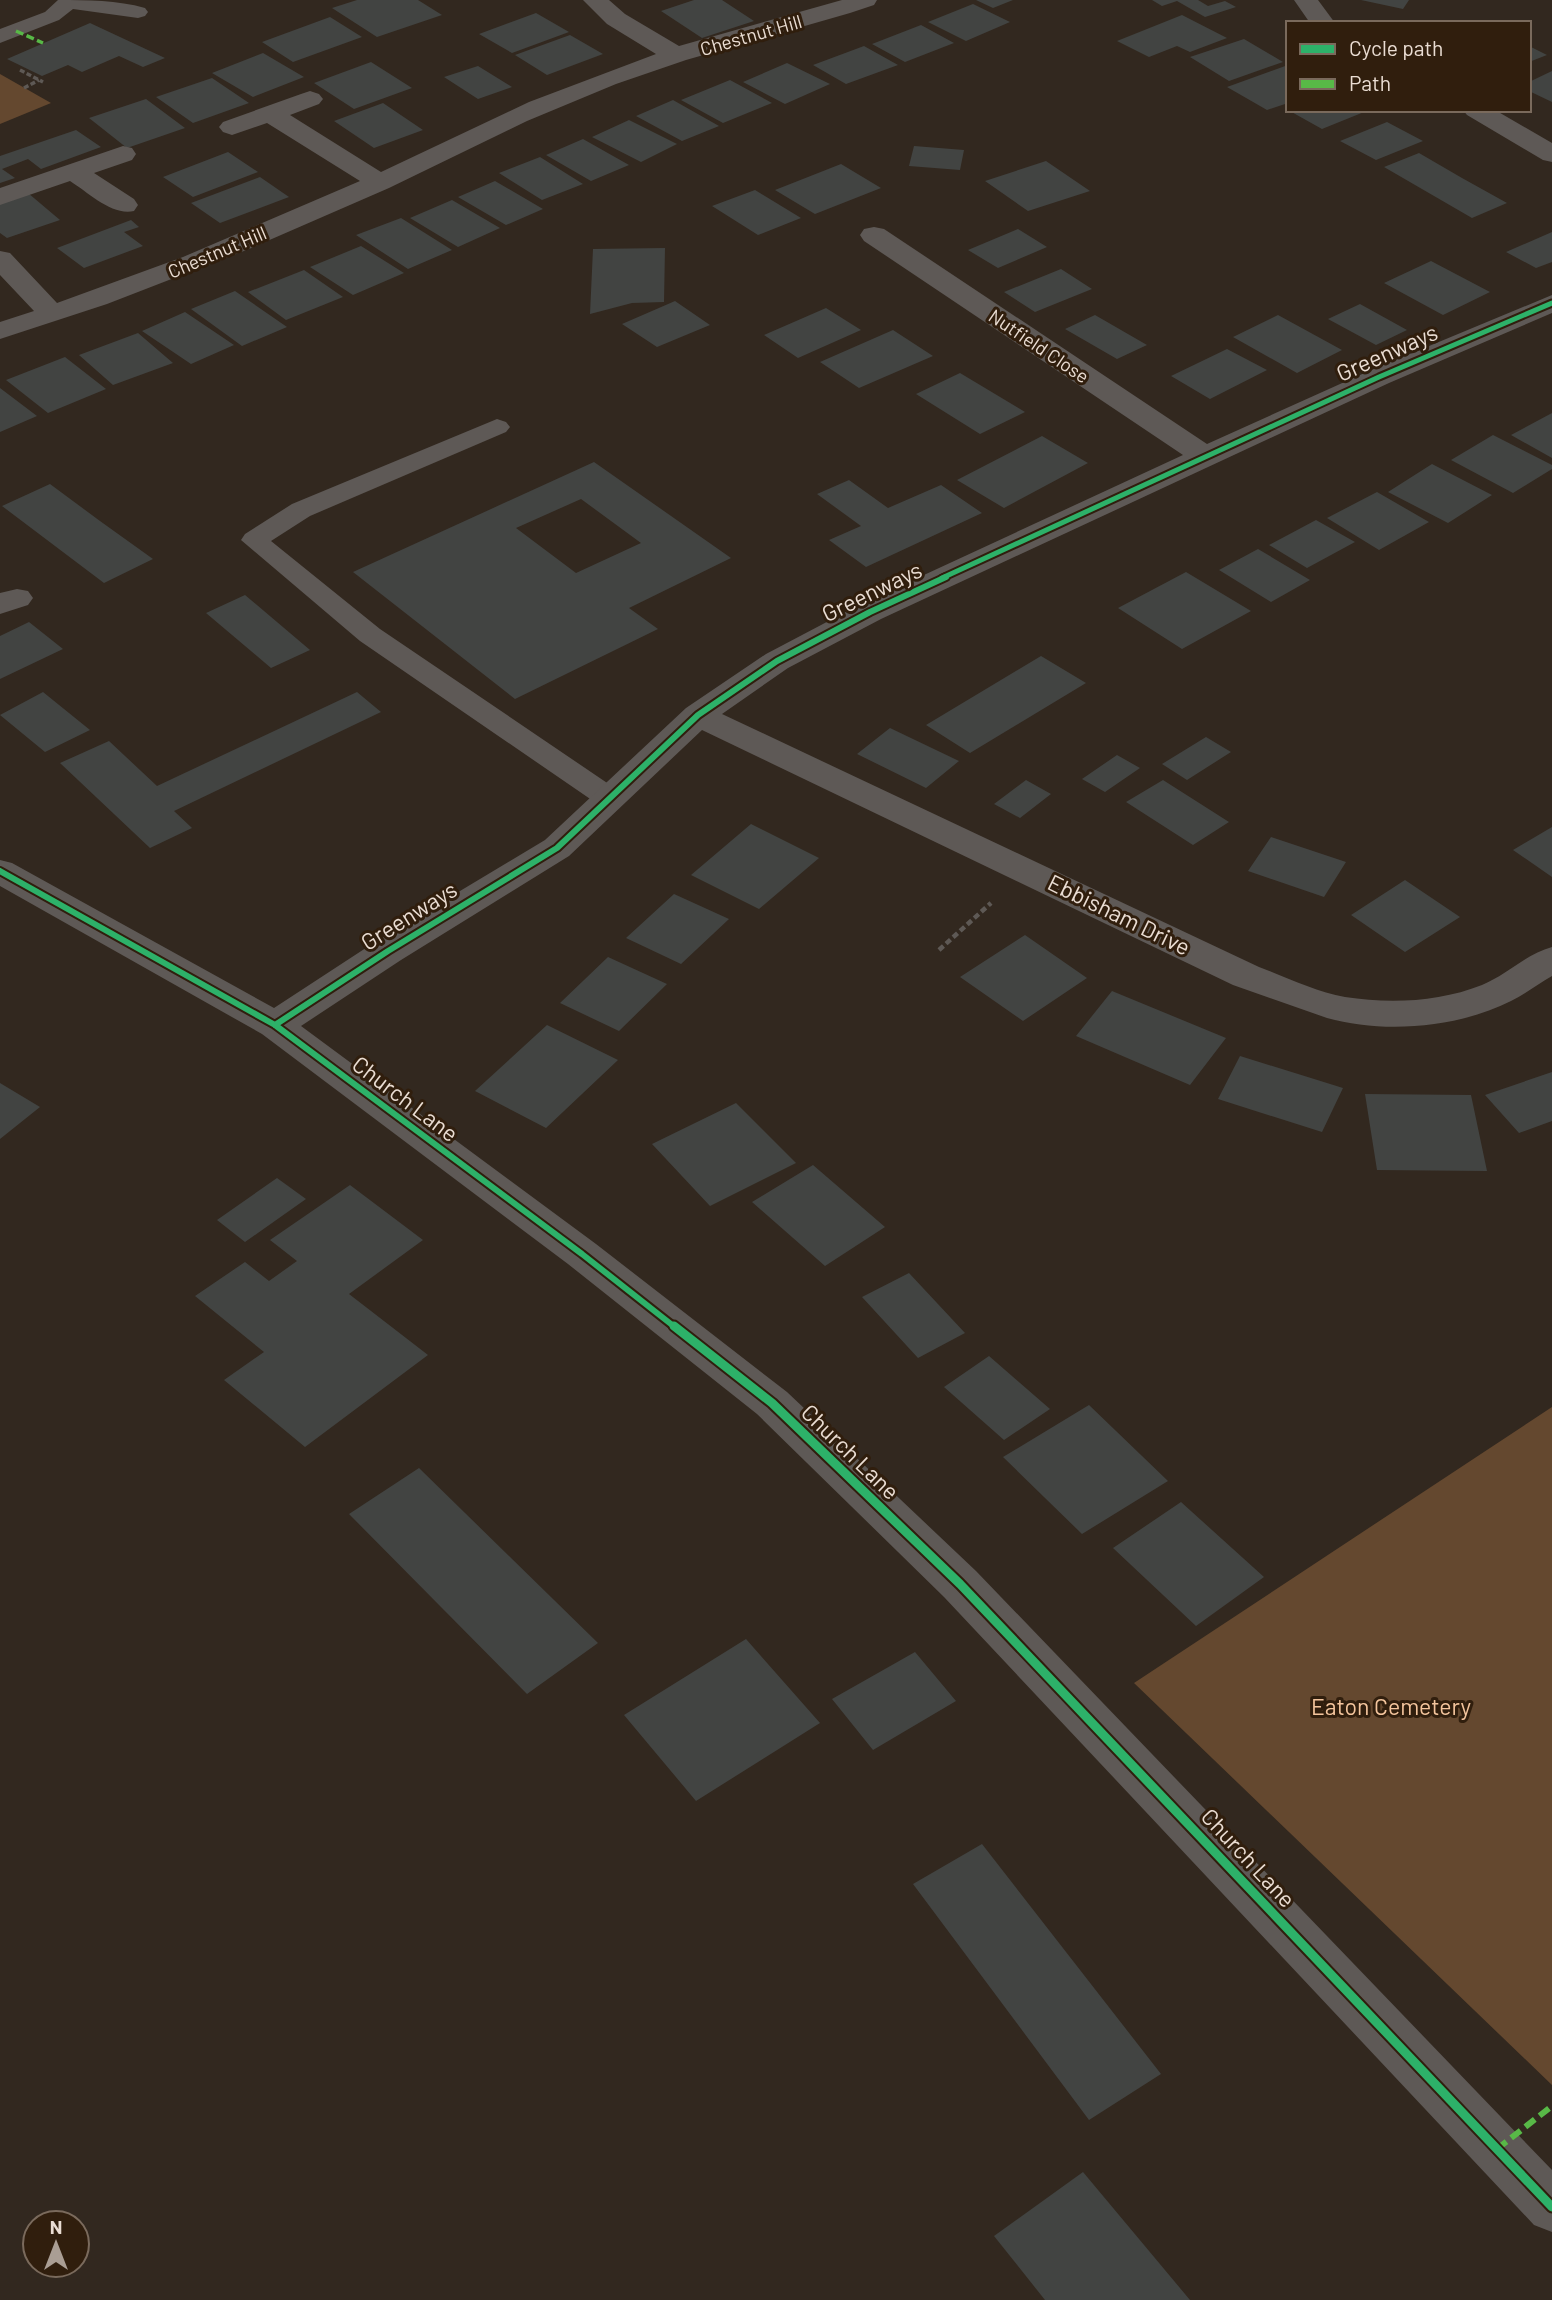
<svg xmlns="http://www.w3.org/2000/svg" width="1552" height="2300" font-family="Barlow,sans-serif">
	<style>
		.green { fill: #64482f }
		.building { fill: #424442; fill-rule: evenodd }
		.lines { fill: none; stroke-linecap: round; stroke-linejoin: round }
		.path-far1 { stroke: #5e5955; stroke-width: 3.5; stroke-dasharray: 5 2.5; stroke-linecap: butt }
		.path { stroke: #5e5955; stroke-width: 4.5; stroke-dasharray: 6 3.5; stroke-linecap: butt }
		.service { fill: #5e5956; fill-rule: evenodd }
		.minor { fill: #5e5956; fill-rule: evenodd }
		.quiet-far1 { stroke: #58b947; stroke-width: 3.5; stroke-dasharray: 8 3.5; stroke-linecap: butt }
		.quiet { stroke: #58b947; stroke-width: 6; stroke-dasharray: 12 6; stroke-linecap: butt }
		.cycleway-far2-casing { stroke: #301e0d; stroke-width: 9 }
		.cycleway-far1-casing { stroke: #301e0d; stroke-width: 10 }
		.cycleway-casing { stroke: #301e0d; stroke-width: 13 }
		.cycleway-far2 { stroke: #2db169; stroke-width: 5 }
		.cycleway-far1 { stroke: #2db169; stroke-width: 6 }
		.cycleway { stroke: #2db169; stroke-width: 9 }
		.labels { text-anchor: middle; stroke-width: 6; stroke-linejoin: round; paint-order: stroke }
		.far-street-label { font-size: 19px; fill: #eaddd3; stroke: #301e0d }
		.street-label { font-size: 23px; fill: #eaddd3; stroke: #301e0d }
		.park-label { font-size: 23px; fill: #f4c59d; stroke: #301e0d }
	</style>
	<rect width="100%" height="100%" fill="#32281f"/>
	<path class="green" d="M0,74L51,103L0,124Z
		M1552,1407V2085L1134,1683Z"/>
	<path class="building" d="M357,0H418L442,15L377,37L332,8Z
		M694,0H722L754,21L702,38L661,11Z
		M976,0H1013L993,8Z
		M1152,0H1198L1208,6L1225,1L1236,7L1205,17L1177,1L1162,6Z
		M1361,0H1409L1403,9Z
		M973,4L1010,22L966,41L928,22Z
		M536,13L569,32L512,53L479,34Z
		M1182,15L1227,38L1190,52L1177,46L1149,57L1117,41Z
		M330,17L362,37L293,62L262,42Z
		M90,23L165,58L143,67L119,56L82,72L68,65L42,76L7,59Z
		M921,25L954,43L905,62L872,44Z
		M570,35L603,54L547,75L515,55Z
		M1244,39L1283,62L1229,81L1190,57Z
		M864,46L898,65L846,84L813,65Z
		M1529,46L1547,55L1529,62Z
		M263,53L304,77L253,97L212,73Z
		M371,62L412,88L354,109L314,83Z
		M787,63L830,84L785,104L743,82Z
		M1288,65V103L1267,110L1227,87Z
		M478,66L512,87L478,99L444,77Z
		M1552,71V102L1529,91V82Z
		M212,78L249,103L193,123L156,97Z
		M730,80L772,103L723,123L681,100Z
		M146,99L185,128L127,148L89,118Z
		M673,100L719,126L682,141L636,116Z
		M383,103L423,130L374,148L334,121Z
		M1288,110H1369L1322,129Z
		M629,120L677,144L641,162L592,137Z
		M1387,122L1423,141L1376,160L1340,141Z
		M76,130L101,147L41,169L28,159L2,169L15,178L0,183V156Z
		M583,139L629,165L591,181L546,155Z
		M914,146L964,150L960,170L909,166Z
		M228,152L258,172L193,197L163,177Z
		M1419,153L1462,178L1507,203L1472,218L1384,167Z
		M540,157L583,184L542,200L499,173Z
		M1046,161L1090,191L1028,211L985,181Z
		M841,164L881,188L815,214L775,190Z
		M260,177L289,197L220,223L191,203Z
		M495,181L543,209L506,225L458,197Z
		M755,190L801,218L758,235L712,206Z
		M28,193L60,220L7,238L0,233V203Z
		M452,200L500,228L458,247L410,218Z
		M401,218L452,250L408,269L356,235Z
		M131,220L139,227L124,232L143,246L84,268L57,248Z
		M1018,229L1047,247L998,268L968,250Z
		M1552,232V262L1536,268L1506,252Z
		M361,246L404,273L353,295L310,267Z
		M665,248L664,302L632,303L590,314L593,249Z
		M1431,261L1490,292L1443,315L1384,283Z
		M1061,269L1092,289L1035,312L1004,292Z
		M304,270L343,297L286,320L248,292Z
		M235,291L287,327L242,346L191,309Z
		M675,301L710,325L657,347L622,324Z
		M1360,304L1407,330L1376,345L1328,319Z
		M826,308L861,330L798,358L764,335Z
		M185,312L234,345L191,364L142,331Z
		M1095,315L1147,345L1117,359L1065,329Z
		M1278,315L1342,350L1297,373L1233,337Z
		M893,330L933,356L859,388L820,362Z
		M138,333L173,363L113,385L79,355Z
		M1227,349L1267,370L1210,399L1171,376Z
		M65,357L106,389L48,413L6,380Z
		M960,373L1025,412L980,434L916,394Z
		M0,388L37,416L0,432Z
		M1552,413V458L1511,435Z
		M1493,435L1552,465V469L1513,493L1451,460Z
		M1042,436L1088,463L1004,508L957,480Z
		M594,462L731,558L629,608L658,629L515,699L353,572ZM581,499L641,543L576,573L516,528Z
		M1432,464L1492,495L1448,523L1388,492Z
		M849,480L888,508L941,485L982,513L866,567L829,540L861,526L817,494Z
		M50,484L100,521L153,559L104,583L2,506Z
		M1377,492L1429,522L1379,550L1327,518Z
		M1316,520L1355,542L1307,568L1269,545Z
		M1258,549L1310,580L1271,602L1219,570Z
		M1186,572L1251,611L1182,649L1118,608Z
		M245,595L310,650L271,668L206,613Z
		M29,622L63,649L0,679V636Z
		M1041,656L1086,683L970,753L926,725Z
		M43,692L90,730L45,752L0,715Z
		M357,692L381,712L174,811L192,828L150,848L60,763L109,741L157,786Z
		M890,728L959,761L926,788L857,754Z
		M1206,737L1231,752L1187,780L1162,764Z
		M1117,755L1140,768L1105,792L1082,779Z
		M1026,780L1051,794L1020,818L994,804Z
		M1163,780L1229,822L1193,845L1126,802Z
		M751,824L819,858L759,909L691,875Z
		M1552,827V877L1513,850Z
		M1271,837L1346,862L1324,897L1248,871Z
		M1405,880L1460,917L1405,952L1351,915Z
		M674,894L729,919L681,964L626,938Z
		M1025,935L1087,978L1023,1021L960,977Z
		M608,957L667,984L619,1031L560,1003Z
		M1112,991L1226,1038L1190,1085L1076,1036Z
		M547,1025L618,1060L546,1128L475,1091Z
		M1240,1056L1343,1088L1322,1132L1218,1099Z
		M1552,1072V1121L1519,1133L1485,1095Z
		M0,1083L40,1107L0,1139Z
		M1365,1094L1471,1095L1487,1171L1377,1170Z
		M736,1103L796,1163L710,1206L652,1144Z
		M813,1165L885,1227L825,1266L752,1202Z
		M277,1178L306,1199L245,1242L217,1220Z
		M350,1185L423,1240L349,1294L428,1355L305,1447L224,1380L264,1352L195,1296L245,1262L269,1281L297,1261L270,1240Z
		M909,1273L965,1333L918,1358L862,1297Z
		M989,1356L1050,1409L1004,1440L944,1387Z
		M1089,1405L1168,1481L1082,1534L1003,1457Z
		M419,1468L598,1643L527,1694L349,1514Z
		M1181,1502L1264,1577L1196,1626L1113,1548Z
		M746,1639L820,1723L696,1801L624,1715Z
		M915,1652L956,1701L873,1750L832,1699Z
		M982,1844L1161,2074L1089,2120L913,1884Z
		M1083,2172L1190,2300H1045L994,2236Z"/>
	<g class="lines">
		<path class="path-far1" d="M20,70L43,82
			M24,88L39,80"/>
		<path class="path" d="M939,950L991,903"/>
		<path class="service" d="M58,0C88,0 117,0 145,8L148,12L145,16L138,18L73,9L59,20L0,43V29L45,12Z
			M497,419L506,422L510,427L506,432L310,516L271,541L380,629L619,791L624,798L619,805L609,807L599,805L360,641L241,540L245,534L292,504Z"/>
		<path class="minor" d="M583,0H609L625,14L679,46L842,0H877L874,5L850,13L686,60L616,84L527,121L389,188L249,249L107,304L0,339V322L34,311L0,275V251L10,253L57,303L183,257L360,181L267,123L232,135L223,132L219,127L223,122L301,94L310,91L319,94L323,99L319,104L290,115L381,172L529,102L656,54L607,24Z
			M1294,0H1318L1335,23H1310Z
			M1463,110H1495L1552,143V162L1543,160L1467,115Z
			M123,146L132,148L136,154L132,160L94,173L134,199L138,205L134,211C112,216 89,193 70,181L0,205V188Z
			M874,227L884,229L1207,444L1369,371L1552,295V313L1389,383L881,619L788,668L722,714L1259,967C1286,977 1316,992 1345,997C1390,1004 1439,1002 1482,985C1507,975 1526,954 1552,947V976C1538,984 1525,994 1511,1001C1458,1028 1384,1034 1327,1018L1233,985L702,730L569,856L401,960L301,1026L596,1244L787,1392L976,1571L1552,2170V2232L1534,2225L944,1597L757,1414L568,1264L262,1034L0,886V860L12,863L274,1008L375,942L545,840L686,708L766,654L859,605L1183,455L864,241L860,235L864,229Z
			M17,589L28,591L33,598L28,605L0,614V593Z"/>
		<path class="quiet-far1" d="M16,31L43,43"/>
		<path class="quiet" d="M1497,2149L1552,2106"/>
		<defs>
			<path id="cycleway-far2" d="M942,578L1379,377L1552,303"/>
			<path id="cycleway-far1" d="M0,871L275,1025L582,1254L676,1328
				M275,1025L388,951L557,848L698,715L777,661L870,612L946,577"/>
			<path id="cycleway" d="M674,1326L772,1403L960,1584L1552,2207"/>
		</defs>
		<use href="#cycleway-far2" class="cycleway-far2-casing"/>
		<use href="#cycleway-far1" class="cycleway-far1-casing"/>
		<use href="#cycleway" class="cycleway-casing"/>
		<use href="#cycleway-far2" class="cycleway-far2"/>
		<use href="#cycleway-far1" class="cycleway-far1"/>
		<use href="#cycleway" class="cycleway"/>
	</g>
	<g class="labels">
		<g class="far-street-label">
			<text transform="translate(751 35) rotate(-16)" y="7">Chestnut Hill</text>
			<text transform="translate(217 252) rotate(-23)" y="7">Chestnut Hill</text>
			<text transform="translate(1039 346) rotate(34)" y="7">Nutfield Close</text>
		</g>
		<g class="street-label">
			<text transform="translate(1387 353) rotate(-24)" y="8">Greenways</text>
			<text transform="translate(872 592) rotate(-26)" y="8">Greenways</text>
			<text transform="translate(1119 915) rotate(26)" y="8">Ebbisham Drive</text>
			<text transform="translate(409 916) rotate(-32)" y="8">Greenways</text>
			<text transform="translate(405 1099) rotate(37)" y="8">Church Lane</text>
			<text transform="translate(850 1452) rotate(44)" y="8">Church Lane</text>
			<text transform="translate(1248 1858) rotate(47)" y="8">Church Lane</text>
		</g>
		<g class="park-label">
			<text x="1391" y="1715">Eaton Cemetery</text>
		</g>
	</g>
	<rect x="1286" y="21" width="245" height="91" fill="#301e0d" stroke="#7a6a5c" stroke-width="2"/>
	<rect x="1300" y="44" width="35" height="10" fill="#2db169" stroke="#7a6a5c" stroke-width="2"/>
	<text x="1349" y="56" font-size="21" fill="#eaddd3">Cycle path</text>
	<rect x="1300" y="79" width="35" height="10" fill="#58b947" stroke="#7a6a5c" stroke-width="2"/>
	<text x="1349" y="91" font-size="21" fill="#eaddd3">Path</text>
	<g transform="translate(56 2244)"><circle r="33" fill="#301e0d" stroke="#7a6a5c" stroke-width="2"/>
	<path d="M0-5L12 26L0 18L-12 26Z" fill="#aa9e94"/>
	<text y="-10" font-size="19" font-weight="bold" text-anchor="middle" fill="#eaddd3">N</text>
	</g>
</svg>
